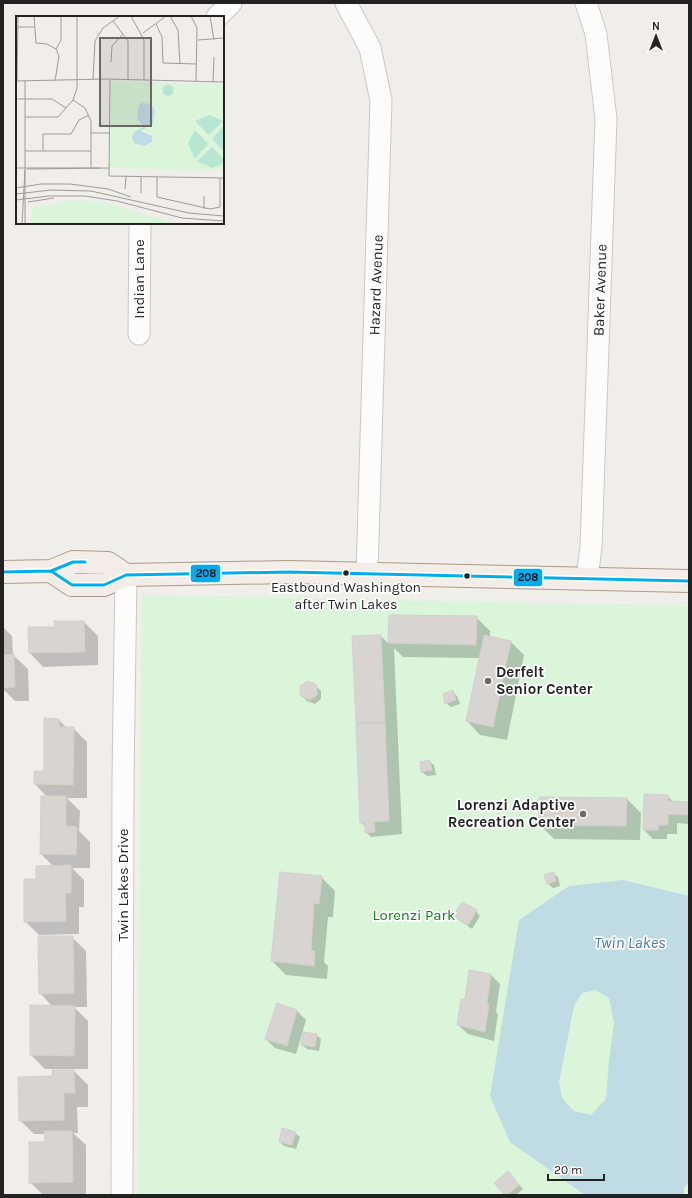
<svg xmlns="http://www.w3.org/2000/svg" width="692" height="1198" font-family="Karla,sans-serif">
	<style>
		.park { fill: #daf5da }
		.water { fill: #bfdbe3; fill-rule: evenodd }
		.shadow { fill: #0003 }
		.building { fill: #d7d4d2; stroke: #d3d0cc }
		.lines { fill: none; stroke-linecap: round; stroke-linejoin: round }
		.minor-casing { stroke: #c9c8c7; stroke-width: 23 }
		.major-casing { stroke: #a79c86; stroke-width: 24 }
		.minor { stroke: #fdfcfc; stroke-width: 21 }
		.major { stroke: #f3ede7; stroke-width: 22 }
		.bus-1-casing { stroke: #fff; stroke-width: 6 }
		.bus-1 { stroke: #00adef; stroke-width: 3 }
		.bus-dot { fill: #222; stroke: #fff; stroke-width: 1.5 }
		.poi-dot { fill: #6a6968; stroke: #fff; stroke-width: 1.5 }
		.labels { text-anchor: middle; stroke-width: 3.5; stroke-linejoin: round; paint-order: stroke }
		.bus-label { font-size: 14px; fill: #222; stroke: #fff }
		.street-label { font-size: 15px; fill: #222; stroke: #fff }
		.poi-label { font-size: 15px; font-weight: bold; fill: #222; stroke: #fff; text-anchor: start }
		.park-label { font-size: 15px; fill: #0c8416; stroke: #fff }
		.water-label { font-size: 16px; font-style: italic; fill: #4a7aab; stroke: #fff }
		.inset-road { fill: none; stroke: #9e9c9b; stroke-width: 1 }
		.view { fill: #6a6968; fill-opacity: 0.15; stroke: #6a6968; stroke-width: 2 }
		.inset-edge { fill: none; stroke: #222; stroke-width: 2 }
		.line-badge { stroke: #fff; stroke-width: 1.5 }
		.pale-badge-label { font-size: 11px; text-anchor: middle; font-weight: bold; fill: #111 }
	</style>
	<rect width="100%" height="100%" fill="#f0eeeb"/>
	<path class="park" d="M141,595L689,606V1195H138Z"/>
	<path class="water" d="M623,880L689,896V1182L684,1187V1195H585L510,1142L490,1096L519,920L569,886ZM595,990L609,998L614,1023L609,1061L606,1099L591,1115L574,1111L562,1098L559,1082L574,1006L582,993Z"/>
	<path class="shadow" d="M390,616L476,617L490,631V637L510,641L524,655L507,740L480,735L467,721L480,658L403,657L394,648L402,834L371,837L366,832V827L361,822L353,637L381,636L389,644Z
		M84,622L98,636V665L43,667L30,653L29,628H56Z
		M3,627L12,636L13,655L28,669L29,701H15L3,689Z
		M316,686L321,691V699L315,704L307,701L302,696Z
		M453,692L457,696L460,704L451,707L446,703Z
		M59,720L67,728H73L87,742V798H67L80,811L79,831L90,842V868H72L84,880V907H79V934L39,935L25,921L37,880L54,867L41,854L47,797L35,784L45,772Z
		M429,761L434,765L436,775L427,776L422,772Z
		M667,796L674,802L689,803V824L677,823V834H667V839H653L644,830Z
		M627,799L641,813L640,840L554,839L540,825Z
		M553,873L558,877L560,886L553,888L548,884L546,875Z
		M321,877L335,891L333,917H328L324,962L328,966L327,979L286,975L272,961Z
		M476,911L480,916L472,929L459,920L454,916Z
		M72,937L86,951L87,1007H74L88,1021V1069H45L31,1055V1006L53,1007L40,993Z
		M470,971L491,975L500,984L496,1012L498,1014L494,1041L468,1034L458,1025L465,1001Z
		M277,1004L297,1011L306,1020L296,1054L275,1048L266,1039Z
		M316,1035L321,1039L319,1051L307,1049L302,1045Z
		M74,1071L88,1085V1107H77L78,1133H73L86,1145V1195H43L30,1182L46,1143L45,1134H34L20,1120L53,1077Z
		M295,1133L300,1137L296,1149L284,1146L280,1142Z
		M512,1177L523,1189L516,1195H506Z"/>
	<path class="building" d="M389,615L477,616L476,645L388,643Z
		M54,621H84L85,652L29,653L28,627H55Z
		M376,635H381L385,722L356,723L352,636Z
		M484,635L511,641L493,727L466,721Z
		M14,654L15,687L3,688V655Z
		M308,681L317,685V695L310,700L301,696L300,686Z
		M453,690L456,700L445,704L443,694Z
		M44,718L59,719V727H74L73,785L34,784V771H44Z
		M385,723L389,821L360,823L356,724Z
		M430,760L432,770L421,772L420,762Z
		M644,794L668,795V801L689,802L688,815L668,814V825H658V830H643Z
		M41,796H66V826L77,827L76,855L40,854Z
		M539,797L627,798L626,826L539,825Z
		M365,823H374L375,832L365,833Z
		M71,865V893H65L66,921L24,922V879H36V866Z
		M280,872L322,876L319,904L314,903L311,950L315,951L314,966L271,961Z
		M554,872L556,881L547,884L544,875Z
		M462,902L477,910L468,925L453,916Z
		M38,936H73L74,993L39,994Z
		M469,970L491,974L487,1003L489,1004L485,1032L457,1025L461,999H465Z
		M277,1003L297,1010L287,1046L265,1039Z
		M30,1005L75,1006L74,1056L30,1055Z
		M303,1032L317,1034L315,1047L301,1045Z
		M52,1070H74L75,1093H64V1120L19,1121L18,1077L52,1076Z
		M282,1128L296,1132L292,1145L279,1142Z
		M44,1131H72L73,1182L29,1183V1142H45Z
		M508,1171L519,1185L507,1195H505L494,1183Z"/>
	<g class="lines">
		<defs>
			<path id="minor" d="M346,3L370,48L381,100L367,574
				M586,3L596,34L606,119L591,547L587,579
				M217,17L231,3
				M139,334L140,223
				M122,1195L123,778L126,575"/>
			<path id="major" d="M51,571L72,585H104L126,575L288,572L689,581
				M3,572L51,571L73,562L108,563L126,575"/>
		</defs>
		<use href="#minor" class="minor-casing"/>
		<use href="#major" class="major-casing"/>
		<use href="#minor" class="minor"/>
		<use href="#major" class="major"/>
		<defs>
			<path id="bus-1" d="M51,571L72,585H104L126,575L288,572L689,581
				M3,572L51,571L73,562H85"/>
		</defs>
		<use href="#bus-1" class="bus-1-casing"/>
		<use href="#bus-1" class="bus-1"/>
	</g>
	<g class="bus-dot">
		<circle cx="346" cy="573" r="3.5"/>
		<circle cx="467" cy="576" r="3.5"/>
	</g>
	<g class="poi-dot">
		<circle cx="488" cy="681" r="4"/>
		<circle cx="583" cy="814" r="4"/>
	</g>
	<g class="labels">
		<g class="bus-label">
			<text x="346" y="592">Eastbound Washington<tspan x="346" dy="17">after Twin Lakes</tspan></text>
		</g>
		<g class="street-label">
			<text transform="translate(139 279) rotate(-90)" y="5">Indian Lane</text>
			<text transform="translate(376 285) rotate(-88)" y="5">Hazard Avenue</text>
			<text transform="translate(600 290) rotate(-88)" y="5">Baker Avenue</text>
			<text transform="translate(123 885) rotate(-90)" y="5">Twin Lakes Drive</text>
		</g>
		<g class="poi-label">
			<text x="496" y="677">Derfelt<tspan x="496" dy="17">Senior Center</tspan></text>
			<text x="575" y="810" text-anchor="end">Lorenzi Adaptive<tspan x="575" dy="17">Recreation Center</tspan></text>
		</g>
		<g class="park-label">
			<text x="414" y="920">Lorenzi Park</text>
		</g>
		<g class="water-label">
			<text x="630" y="948">Twin Lakes</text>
		</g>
	</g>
	<g transform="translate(16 16)">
		<rect width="208" height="208" fill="#f0eeeb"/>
		<path d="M95,65L208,68V154L94,152ZM58,184L90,187L162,208H14L17,191Z" fill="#daf5da"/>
		<path d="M146.5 74a5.5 5.5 0 1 1 11 0a5.5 5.5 0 1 1-11 0ZM193,99L207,105L193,119L179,105ZM208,109V135L196,123ZM179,114L192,128L179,143L172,127ZM196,131L208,143L205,149L196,152L181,145Z" fill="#b7e6d2"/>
		<path d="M126,87L135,88L139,94L137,107L124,115L136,120V126L128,130L118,127L116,121L118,116L128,111L121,102L123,89Z" fill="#bfdbe3"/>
		<path class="inset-road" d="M18,0L20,27M115,0L128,24V64M154,0L162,14L164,48M175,0L181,12L180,65M194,0L198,24M97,5L112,25V64M140,8L146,21L147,47L181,48M1,11H18M127,17L150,0M182,24L208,22M20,27L31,28L40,33M95,46L96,30L107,18M77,63L79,25L87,12L104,0M0,65L90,63L208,66M1,65L2,0M39,65L43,40L40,33L45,24V0M197,66L198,41M0,83H36L50,92M57,84L69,92L75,105V152M9,101H42L57,84L61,72V0M75,117H93M9,135H75M27,135V118H55L63,104L73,99M0,152H84M11,153L93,152M93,160L208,162M93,160L94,64M125,161V177M141,161V181L194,193L204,191V162M0,172L25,168H54L92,173L115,181M109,173L110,161M0,178L35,174L75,175L173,197L208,200M0,184L33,180H69L101,185L166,202L208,205M12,186L38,182M188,193V180M6,208L9,154M9,208V65"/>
		<path class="view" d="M84,22H135V110H84Z"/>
		<rect width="208" height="208" class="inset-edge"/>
	</g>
	<g class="line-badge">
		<rect x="190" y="564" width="31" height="19" rx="4" fill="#00adef"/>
		<rect x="513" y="568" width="30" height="19" rx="4" fill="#00adef"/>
	</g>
	<g class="pale-badge-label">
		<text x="206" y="577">208</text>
		<text x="528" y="581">208</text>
	</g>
	<rect width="692" height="1198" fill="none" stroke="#222222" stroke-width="8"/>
	<g transform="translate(656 36)" stroke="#ffffff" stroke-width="3" paint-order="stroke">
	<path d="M0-3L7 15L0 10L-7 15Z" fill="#222222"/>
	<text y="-6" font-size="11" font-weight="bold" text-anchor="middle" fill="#222222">N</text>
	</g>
	<path d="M548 1174v6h56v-6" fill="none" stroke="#222222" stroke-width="2"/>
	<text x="554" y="1174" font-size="12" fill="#222222" stroke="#ffffff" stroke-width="3" paint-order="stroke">20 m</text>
</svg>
